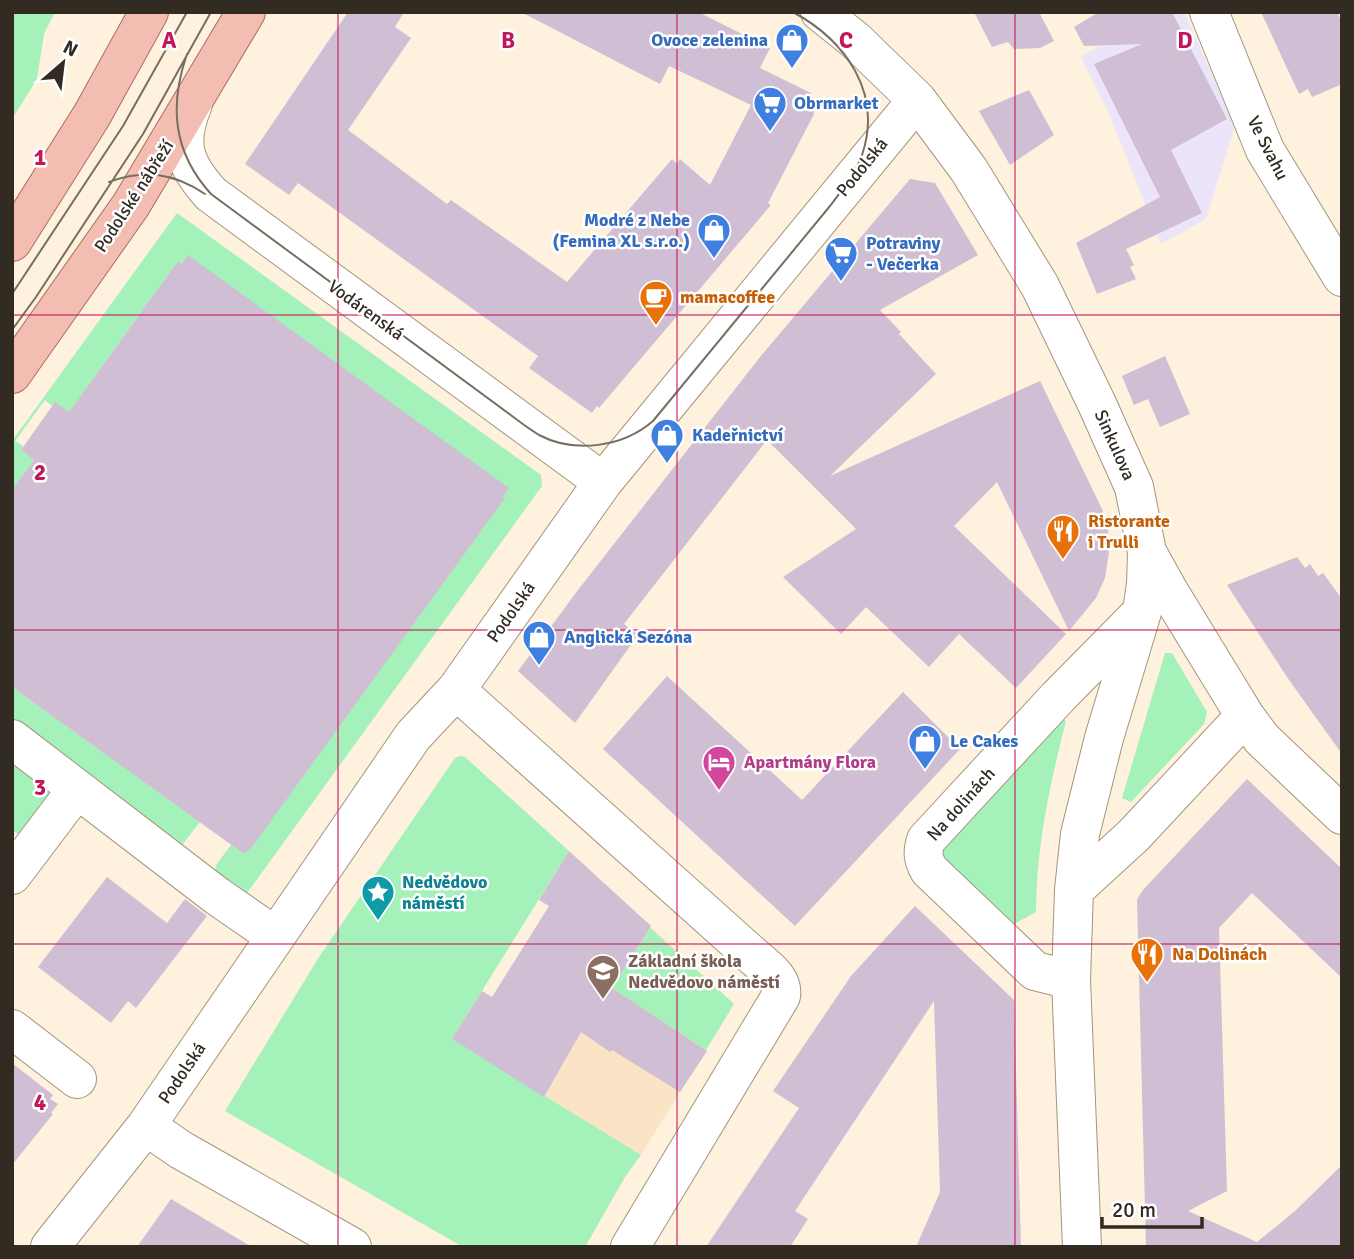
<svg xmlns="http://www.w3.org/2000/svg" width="1354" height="1259" font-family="Signika,sans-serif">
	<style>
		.built { fill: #fae4c5 }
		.industrial { fill: #ece5fa }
		.green { fill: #a4f1b9 }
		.building { fill: #d0bed5 }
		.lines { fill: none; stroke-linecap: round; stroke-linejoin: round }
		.minor-casing { stroke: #a5957e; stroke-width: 40 }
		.major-casing { stroke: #ab6d5e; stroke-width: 40 }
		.minor { stroke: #fff; stroke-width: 38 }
		.major { stroke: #f4bdb2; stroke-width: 38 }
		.tram { stroke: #786f62; stroke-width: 2 }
		.grid { fill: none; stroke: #c2185b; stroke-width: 2; stroke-opacity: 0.55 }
		.labels { text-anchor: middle; stroke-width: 5; stroke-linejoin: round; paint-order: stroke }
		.shop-label { font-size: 18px; font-weight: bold; fill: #366cbe; stroke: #fff; text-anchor: start }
		.street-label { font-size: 18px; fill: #322b22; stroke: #fff }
		.food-label { font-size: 18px; font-weight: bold; fill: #c56008; stroke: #fff; text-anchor: start }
		.hotel-label { font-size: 18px; font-weight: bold; fill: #b23c85; stroke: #fff; text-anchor: start }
		.culture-label { font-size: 18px; font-weight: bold; fill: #0d838f; stroke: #fff; text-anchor: start }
		.education-label { font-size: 18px; font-weight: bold; fill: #785e54; stroke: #fff; text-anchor: start }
		.grid-label { font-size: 23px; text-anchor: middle; font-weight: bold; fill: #c2185b; stroke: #fff; stroke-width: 5; stroke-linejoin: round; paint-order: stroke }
	</style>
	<rect width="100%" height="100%" fill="#fef1dd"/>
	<path class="built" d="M569,851L734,1004L641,1155L452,1039L482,991L494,998L551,907L539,900Z"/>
	<path class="industrial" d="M1156,12H1184L1235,125L1206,219L1161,244L1110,116L1081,57Z"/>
	<path class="green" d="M12,12H55L44,34L37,79L12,119Z
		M177,213L541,475L542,486L242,900L215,874L216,865L231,845L244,854L504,497L188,256L182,264L178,261L69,412L54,403L52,406L45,400L15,441L23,446L21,450L34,460L12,490V441Z
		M1165,653H1172L1207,712L1204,724L1131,802L1122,798Z
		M12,687L200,822L182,845L12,727Z
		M1055,717L1066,721C1050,784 1036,847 1036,912L1009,927L943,863L939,849Z
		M460,756L465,757L569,851L452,1039L641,1155L625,1177L585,1247H463L225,1111L319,957L455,758Z
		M12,758L55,793L21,836L12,830Z
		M650,928L734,1004L706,1050L612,988Z"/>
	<path class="building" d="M348,12H404L395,27L411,38L348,130L447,204L451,200L567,282L672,159L677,164L680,159L710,185L751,105L669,66L660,84L521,12H698L770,48L760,68L811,93L814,114L768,203L771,205L599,408L597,406L592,413L529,368L538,356L333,208L298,183L289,195L245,164Z
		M974,12H1039L1054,41L1040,48L1014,49L1008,42L992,47Z
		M1099,12H1172L1227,119L1171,150L1202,213L1126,249L1134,265L1130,267L1136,279L1097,294L1076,243L1160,197L1094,64L1142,44L1084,46L1074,27Z
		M1261,12H1337L1342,23V84L1312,97L1308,89L1299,94Z
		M1029,90L1054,135L1010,165L979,111Z
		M910,179L935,183L978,255L880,310L901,332L899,334L936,374L830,476L1040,381L1102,509L1108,528L1109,552L1105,578L1096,598L1069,631L997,482L954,526L1066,634L1016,688L959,634L929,667L866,607L841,634L783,577L856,529L767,440L624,624L638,635L575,723L518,671L578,590L760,357Z
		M188,255L509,488L503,497L505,498L428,604L252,847L244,854L12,687V490L34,460L21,450L55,402L69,412L178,261L182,264Z
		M1165,356L1190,414L1160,427L1148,399L1134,405L1122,376Z
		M1297,557L1305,568L1310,564L1318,576L1323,573L1342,599V754L1289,680L1227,585Z
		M667,676L802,800L903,692L960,749L795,926L603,749Z
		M1247,779L1342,869V978L1252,893L1219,928L1227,1191L1188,1211L1257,1242L1295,1211L1342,1165V1247H1146L1137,899L1143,890Z
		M569,851L651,926L612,988L707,1051L680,1092L612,1050L610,1052L581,1032L544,1097L452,1039L482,991L492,997L549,906L539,900Z
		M107,877L167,923L185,899L207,916L136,1008L128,1001L111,1023L38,967Z
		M915,906L1014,1000L1021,1247H916L940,1192L934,1001L795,1211L808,1219L790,1247H706L799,1108L773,1091L851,976Z
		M12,1063L53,1095L50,1099L58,1104L51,1113L53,1114L12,1165Z
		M171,1199L252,1247H137Z"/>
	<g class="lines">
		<defs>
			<path id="minor" d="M820,12L855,40L917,100L969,170L1040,286L1097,404L1134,487L1147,552L1168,590L1245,716L1262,739L1342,815
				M1209,12L1265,150L1342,277
				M193,104C177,143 183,163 211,194L603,482
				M456,690L753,956C765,967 784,978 781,996L630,1247
				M12,739L217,896L275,936
				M12,875L77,789
				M1074,890L1134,835L1245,716
				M1071,980L1035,971L929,870C923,859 922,852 926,840L1058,697L1138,616
				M12,1029L77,1079
				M146,1126L181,1150L352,1247
				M50,1247L146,1126L413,736L456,690L603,482L917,100
				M1082,1247L1071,980L1074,890L1080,834L1104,738L1142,612L1146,584L1147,552"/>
			<path id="major" d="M12,242L92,115L149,12
				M12,374L131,205L246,12"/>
		</defs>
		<use href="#minor" class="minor-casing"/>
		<use href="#major" class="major-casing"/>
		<use href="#minor" class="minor"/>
		<use href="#major" class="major"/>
		<path class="tram" d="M187,54C169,106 173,152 211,194L516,419C524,425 531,430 539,435C575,454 623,447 653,421L830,206C842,190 855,174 862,155C883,93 846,41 793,12
			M109,182C145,169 174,173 205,194
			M12,294L123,126L187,12
			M12,330L36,297L143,134L211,12"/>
	</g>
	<path class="grid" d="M338,12V1247M677,12V1247M1015,12V1247M12,315H1342M12,630H1342M12,944H1342"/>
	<defs>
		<symbol id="shop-pin" viewBox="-11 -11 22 30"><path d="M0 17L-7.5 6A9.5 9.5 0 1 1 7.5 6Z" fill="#3f7fe0" stroke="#fff"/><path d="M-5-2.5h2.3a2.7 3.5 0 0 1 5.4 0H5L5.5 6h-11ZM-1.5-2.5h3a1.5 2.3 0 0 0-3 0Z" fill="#fff"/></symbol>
		<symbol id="supermarket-pin" viewBox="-11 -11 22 30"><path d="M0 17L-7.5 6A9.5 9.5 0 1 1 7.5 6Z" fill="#3f7fe0" stroke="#fff"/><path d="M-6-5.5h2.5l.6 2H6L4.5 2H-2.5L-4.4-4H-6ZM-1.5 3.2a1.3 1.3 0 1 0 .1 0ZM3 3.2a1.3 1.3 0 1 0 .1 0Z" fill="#fff"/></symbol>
		<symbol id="cafe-pin" viewBox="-11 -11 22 30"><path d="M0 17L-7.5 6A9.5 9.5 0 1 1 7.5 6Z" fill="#e8710a" stroke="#fff"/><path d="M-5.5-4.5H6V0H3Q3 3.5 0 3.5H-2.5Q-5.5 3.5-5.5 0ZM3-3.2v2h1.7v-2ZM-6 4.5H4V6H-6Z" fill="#fff"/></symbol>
		<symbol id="restaurant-pin" viewBox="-11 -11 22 30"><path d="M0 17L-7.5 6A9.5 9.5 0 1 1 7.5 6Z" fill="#e8710a" stroke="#fff"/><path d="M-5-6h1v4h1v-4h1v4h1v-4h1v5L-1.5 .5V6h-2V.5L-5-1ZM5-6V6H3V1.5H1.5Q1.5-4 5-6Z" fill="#fff"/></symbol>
		<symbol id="hotel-pin" viewBox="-11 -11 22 30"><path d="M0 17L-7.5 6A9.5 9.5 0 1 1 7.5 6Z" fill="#d1479c" stroke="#fff"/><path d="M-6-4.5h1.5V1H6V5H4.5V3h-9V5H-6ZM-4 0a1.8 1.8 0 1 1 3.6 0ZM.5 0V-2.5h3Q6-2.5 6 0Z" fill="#fff"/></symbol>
		<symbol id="sight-pin" viewBox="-11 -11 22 30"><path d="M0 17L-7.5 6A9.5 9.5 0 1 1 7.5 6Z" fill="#0f9aa8" stroke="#fff"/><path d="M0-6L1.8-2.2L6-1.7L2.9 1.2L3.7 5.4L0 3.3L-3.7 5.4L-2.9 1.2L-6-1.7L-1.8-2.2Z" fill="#fff"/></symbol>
		<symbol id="school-pin" viewBox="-11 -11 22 30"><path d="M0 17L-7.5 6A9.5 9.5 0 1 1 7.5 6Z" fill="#8d6e63" stroke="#fff"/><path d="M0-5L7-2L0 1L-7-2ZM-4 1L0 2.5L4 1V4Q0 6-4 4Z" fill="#fff"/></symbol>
	</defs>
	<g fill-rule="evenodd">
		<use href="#shop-pin" x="773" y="21" width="38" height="52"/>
		<use href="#supermarket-pin" x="751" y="84" width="38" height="52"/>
		<use href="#shop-pin" x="695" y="211" width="38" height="52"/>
		<use href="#supermarket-pin" x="822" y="234" width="38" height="52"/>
		<use href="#cafe-pin" x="637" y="278" width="38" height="52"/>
		<use href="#shop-pin" x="648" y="416" width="38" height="52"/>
		<use href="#restaurant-pin" x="1044" y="512" width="38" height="52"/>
		<use href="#shop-pin" x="520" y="618" width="38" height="52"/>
		<use href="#shop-pin" x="906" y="722" width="38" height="52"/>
		<use href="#hotel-pin" x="700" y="743" width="38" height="52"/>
		<use href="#sight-pin" x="359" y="873" width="38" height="52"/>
		<use href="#restaurant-pin" x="1128" y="935" width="38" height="52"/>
		<use href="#school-pin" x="584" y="952" width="38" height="52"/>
	</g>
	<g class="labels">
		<g class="shop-label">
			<text x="768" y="46" text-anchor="end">Ovoce zelenina</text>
			<text x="794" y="109">Obrmarket</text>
			<text x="690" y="226" text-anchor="end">Modré z Nebe<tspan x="690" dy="21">(Femina XL s.r.o.)</tspan></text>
			<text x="866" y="249">Potraviny<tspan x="866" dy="21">- Večerka</tspan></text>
			<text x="692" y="441">Kadeřnictví</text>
			<text x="564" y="643">Anglická Sezóna</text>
			<text x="950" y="747">Le Cakes</text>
		</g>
		<g class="street-label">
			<text transform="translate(1268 148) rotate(63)" y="6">Ve Svahu</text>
			<text transform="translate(862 167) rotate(-51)" y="6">Podolská</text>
			<text transform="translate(134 196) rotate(-57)" y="6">Podolské nábřeží</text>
			<text transform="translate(366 310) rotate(36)" y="6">Vodárenská</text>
			<text transform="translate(1115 445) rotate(66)" y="6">Sinkulova</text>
			<text transform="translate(511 612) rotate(-55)" y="6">Podolská</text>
			<text transform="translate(961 804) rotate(-48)" y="6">Na dolinách</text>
			<text transform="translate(182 1073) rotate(-56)" y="6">Podolská</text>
		</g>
		<g class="food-label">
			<text x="680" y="303">mamacoffee</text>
			<text x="1088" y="527">Ristorante<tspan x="1088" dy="21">i Trulli</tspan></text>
			<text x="1172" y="960">Na Dolinách</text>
		</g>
		<g class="hotel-label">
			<text x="744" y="768">Apartmány Flora</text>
		</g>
		<g class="culture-label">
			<text x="402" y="888">Nedvědovo<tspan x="402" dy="21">náměstí</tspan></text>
		</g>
		<g class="education-label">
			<text x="628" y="967">Základní škola<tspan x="628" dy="21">Nedvědovo náměstí</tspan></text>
		</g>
	</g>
	<g class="grid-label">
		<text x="169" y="48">A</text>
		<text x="508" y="48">B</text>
		<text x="846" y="48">C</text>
		<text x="1185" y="48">D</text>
		<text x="40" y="165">1</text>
		<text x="40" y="480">2</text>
		<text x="40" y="795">3</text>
		<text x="40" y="1110">4</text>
	</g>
	<rect width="1354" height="1259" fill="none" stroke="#322b22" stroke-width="28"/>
	<g transform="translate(63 63) rotate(28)" stroke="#ffffff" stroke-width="5" paint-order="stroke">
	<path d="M0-5L12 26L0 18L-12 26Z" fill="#322b22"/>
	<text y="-10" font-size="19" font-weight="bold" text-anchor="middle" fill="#322b22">N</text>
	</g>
	<path d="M1102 1217v10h100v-10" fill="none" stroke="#322b22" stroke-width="3.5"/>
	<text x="1112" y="1217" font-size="21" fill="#322b22" stroke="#ffffff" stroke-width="5" paint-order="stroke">20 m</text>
</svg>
